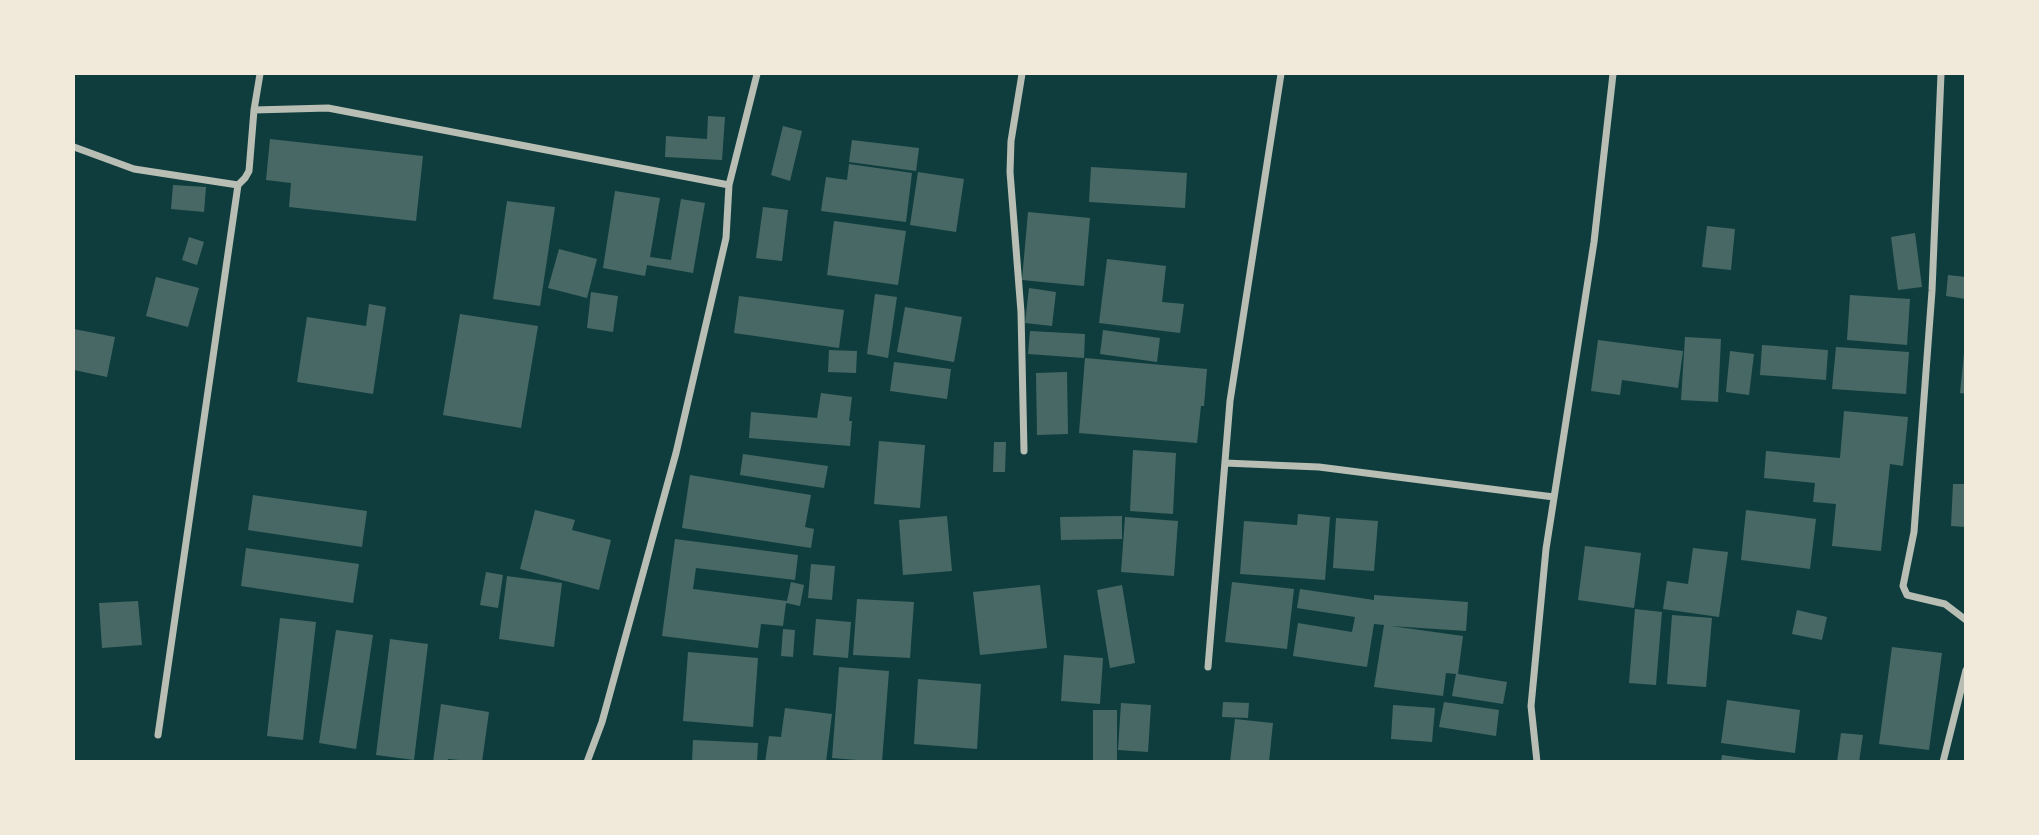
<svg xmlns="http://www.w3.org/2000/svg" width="2039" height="835" font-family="Manrope,sans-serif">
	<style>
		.building { fill: #486865 }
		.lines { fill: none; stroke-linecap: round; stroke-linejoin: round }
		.minor { stroke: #b8beb3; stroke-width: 7 }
	</style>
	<rect width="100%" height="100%" fill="#0f3d3e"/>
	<path class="building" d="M708,116L725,117L722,160L665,157L666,136L707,139Z
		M783,126L802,131L790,181L771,175Z
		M270,139L423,156L416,221L289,207L291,183L266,180Z
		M852,140L919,148L916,171L849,162Z
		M849,164L912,173L906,222L821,211L826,177L847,180Z
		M1091,167L1187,173L1185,208L1089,202Z
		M918,172L964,179L956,232L910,225Z
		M173,185L206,187L204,212L171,209Z
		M615,191L660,198L650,257L671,260L681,199L705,203L693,273L647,265L645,276L603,268Z
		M507,201L555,207L540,306L493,299Z
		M763,207L788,210L782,261L756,258Z
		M1028,212L1090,218L1084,286L1022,280Z
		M834,221L906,231L898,285L827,275Z
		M1707,226L1735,229L1731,270L1702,267Z
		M1915,233L1922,287L1898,290L1891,237Z
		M189,237L204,242L197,265L182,260Z
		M559,249L597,259L587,298L548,288Z
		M1107,259L1166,266L1162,302L1184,304L1180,333L1099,323Z
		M1948,275L1966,277V299L1946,296Z
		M156,277L199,288L188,327L146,316Z
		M1029,288L1056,292L1052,326L1025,323Z
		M591,292L618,296L613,332L587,328Z
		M875,294L897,297L888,358L867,354Z
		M1850,295L1910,299L1907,345L1847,340Z
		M739,296L844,310L839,348L734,333Z
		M369,304L386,307L373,394L297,382L307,317L366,326Z
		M905,307L962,317L954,362L897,352Z
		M460,314L538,326L521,428L443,415Z
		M74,329L115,337L107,377L74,370Z
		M1103,330L1160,338L1157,362L1100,354Z
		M1030,331L1085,334L1084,358L1028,354Z
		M1685,337L1721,339L1718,402L1681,400Z
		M1598,340L1683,351L1678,388L1622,380L1620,395L1591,391Z
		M1762,345L1828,350L1826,380L1760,375Z
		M1836,347L1909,352L1906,394L1832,389Z
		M829,350L857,351L856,373L828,372Z
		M1730,351L1754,354L1749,395L1726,392Z
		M1964,353H1966V394L1960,393Z
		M1085,358L1207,369L1204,406H1201L1197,443L1079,433Z
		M894,362L951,369L947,399L890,391Z
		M1067,372L1068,434L1037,435L1036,373Z
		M821,393L852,397L849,421H852L850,446L749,438L751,412L817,418Z
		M1844,411L1908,417L1903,466L1890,464L1881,551L1832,546L1836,504L1813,502L1815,483L1764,478L1766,451L1840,458Z
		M879,441L925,445L920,508L874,504Z
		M994,442H1006L1005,472H993Z
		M1133,450L1176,453L1173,514L1130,511Z
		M743,454L828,466L824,488L740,475Z
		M690,475L811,495L805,527L814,529L811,548L682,528Z
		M1953,484H1966V527L1951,526Z
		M253,495L367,511L362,547L248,530Z
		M535,510L575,520L572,530L611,540L599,590L520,569Z
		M1746,510L1816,519L1810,569L1741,560Z
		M1298,514L1330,517L1325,580L1240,574L1244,521L1297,525Z
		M947,516L952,571L903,575L899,520Z
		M1122,516V539L1061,540L1060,517Z
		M1125,517L1178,521L1174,576L1121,572Z
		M1336,518L1378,521L1374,571L1333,568Z
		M675,539L798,555L795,580L696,568L693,589L787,601L791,582L804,585L800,606L786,603L783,626L761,624L758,648L662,636Z
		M1585,546L1641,553L1634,608L1578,600Z
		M246,548L359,564L353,603L241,586Z
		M1693,548L1728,552L1719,617L1663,609L1667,581L1688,584Z
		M811,564L835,566L832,600L808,598Z
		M486,572L503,575L498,608L480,605Z
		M507,576L562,583L554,647L499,639Z
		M1232,582L1294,589L1287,649L1225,642Z
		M1040,585L1047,648L980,655L973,592Z
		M1122,585L1135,663L1110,668L1097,590Z
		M1300,589L1374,600V595L1468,602L1466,631L1391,626L1463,636L1458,674L1507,682L1503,704L1452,696L1456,674L1446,673L1443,696L1374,687L1384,625L1374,624L1367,667L1293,656L1298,623L1352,632L1355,617L1297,608Z
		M857,599L914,602L910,658L853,655Z
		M138,601L142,645L102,648L99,603Z
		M1635,609L1662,612L1656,685L1629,683Z
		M1797,610L1827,617L1822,640L1792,634Z
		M1672,615L1712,618L1706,687L1667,684Z
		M280,618L316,622L303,740L267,736Z
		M816,619L851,622L848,658L813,655Z
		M783,629L795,630L793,657L781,656Z
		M336,630L373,635L356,749L319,743Z
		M390,639L428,644L414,760L376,755Z
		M1892,647L1942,653L1929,750L1879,744Z
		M688,652L758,658L753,727L683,721Z
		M1064,655L1103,658L1100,704L1061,701Z
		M839,667L889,671L882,762L832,758Z
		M918,679L981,684L977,749L914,744Z
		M1727,700L1800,710L1795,753L1721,743Z
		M1223,702L1249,703L1248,718L1222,717Z
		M1444,702L1499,710L1496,736L1439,727Z
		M1121,703L1151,705L1148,752L1118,750Z
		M441,704L489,712L482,762L448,759L447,762H433Z
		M1393,705L1435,708L1432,742L1391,739Z
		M785,708L832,714L826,762H765L769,736L781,737Z
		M1093,710H1117V762H1093Z
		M1235,719L1273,723L1269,762H1230Z
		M1841,733L1863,735L1859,762H1837Z
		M693,740L758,743L757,762H692Z
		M1722,755L1757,760V762H1721Z"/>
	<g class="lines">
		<path class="minor" d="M1022,74L1011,141L1010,172L1021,312L1024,451
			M1941,74L1932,291L1914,532L1903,586L1907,595L1945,604L1966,620
			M254,110L328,108L729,185
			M74,147L134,169L238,185L245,178L249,171L254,110L260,74
			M1225,463L1319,467L1554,497
			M1208,667L1230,401L1281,74
			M158,735L238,185
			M587,762L602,722L676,453L726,238L729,185L757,74
			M1537,762L1531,706L1546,549L1594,242L1613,74
			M1943,762L1966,670"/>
	</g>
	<rect width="2039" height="835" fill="none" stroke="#f1e9da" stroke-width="150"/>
</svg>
